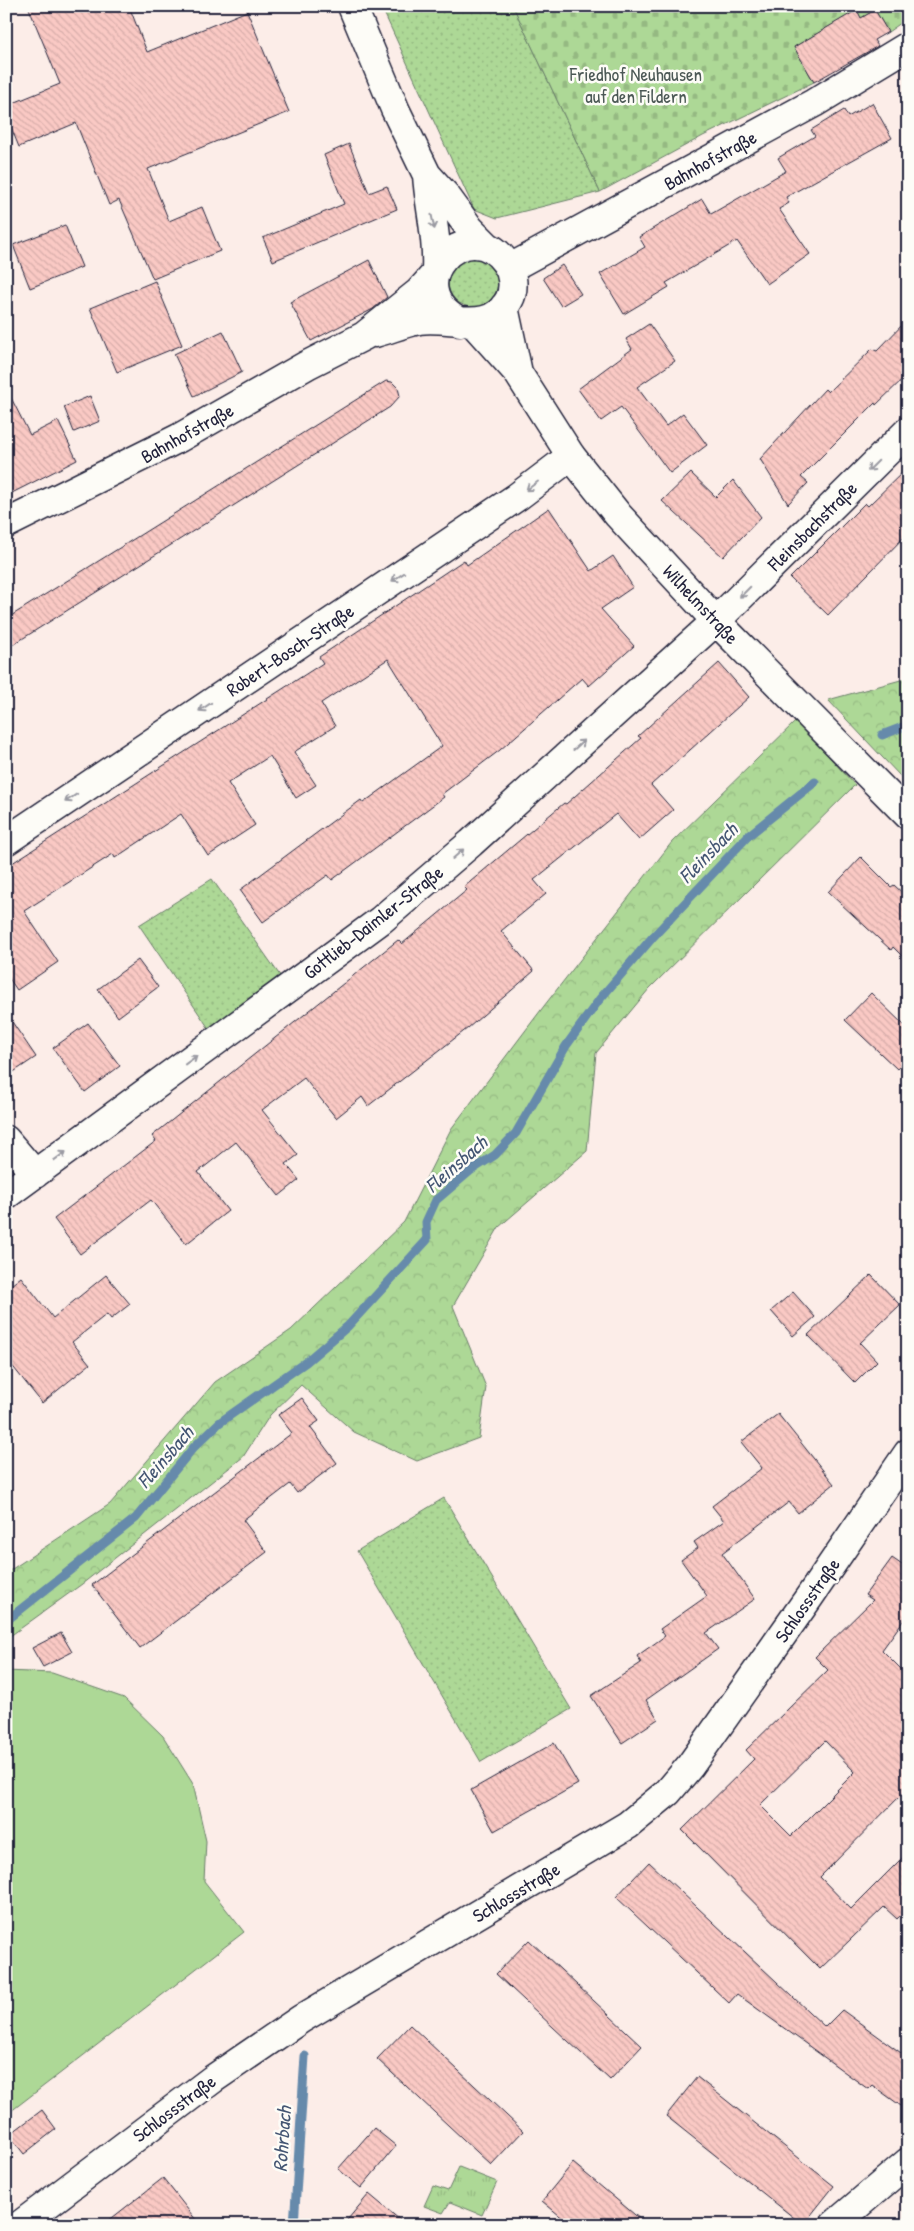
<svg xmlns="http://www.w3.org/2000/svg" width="914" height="2231" font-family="'Patrick Hand',sans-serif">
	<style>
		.grass { fill: url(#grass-dots); stroke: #687d68 }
		.forest { fill: url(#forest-crowns); stroke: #687d68 }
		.cemetery { fill: url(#cemetery-stones); stroke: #687d68 }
		.park { fill: url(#park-tufts); stroke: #687d68 }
		.pitch { fill: #add896; stroke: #687d68 }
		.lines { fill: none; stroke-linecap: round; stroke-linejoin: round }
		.stream { stroke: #668aab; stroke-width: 9 }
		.building { fill: url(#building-back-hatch); stroke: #22223b; fill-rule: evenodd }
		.street-casing { stroke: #22223b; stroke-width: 31 }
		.secondary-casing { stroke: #22223b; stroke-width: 31 }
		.street { stroke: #fdfcf7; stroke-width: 28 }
		.secondary { stroke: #fdfcf7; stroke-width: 28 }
		.oneway { stroke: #9a9aa2 }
		.labels { text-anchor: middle; stroke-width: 5; stroke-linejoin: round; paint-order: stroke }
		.park-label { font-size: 19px; fill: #4c5956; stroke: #fdfcf7 }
		.street-label { font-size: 19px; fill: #22223b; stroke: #fdfcf7 }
		.water-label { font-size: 20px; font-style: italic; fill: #445673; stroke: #fdfcf7 }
	</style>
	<defs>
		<pattern id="grass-dots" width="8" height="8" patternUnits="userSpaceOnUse" patternTransform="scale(1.25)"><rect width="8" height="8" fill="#add896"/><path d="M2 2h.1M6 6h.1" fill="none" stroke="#95b982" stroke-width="1.8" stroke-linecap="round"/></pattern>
		<pattern id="forest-crowns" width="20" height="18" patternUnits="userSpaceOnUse" patternTransform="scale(1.25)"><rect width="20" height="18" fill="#add896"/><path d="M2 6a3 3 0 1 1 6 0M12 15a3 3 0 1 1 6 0" fill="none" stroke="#95b982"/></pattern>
		<pattern id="cemetery-stones" width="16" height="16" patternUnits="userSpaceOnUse" patternTransform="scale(1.25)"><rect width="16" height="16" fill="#add896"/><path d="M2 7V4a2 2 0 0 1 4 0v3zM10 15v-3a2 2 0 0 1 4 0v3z" fill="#95b982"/></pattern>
		<pattern id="park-tufts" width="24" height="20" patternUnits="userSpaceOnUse" patternTransform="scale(1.25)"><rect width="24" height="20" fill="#add896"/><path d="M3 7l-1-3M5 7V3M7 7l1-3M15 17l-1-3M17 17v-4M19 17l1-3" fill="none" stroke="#95b982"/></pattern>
		<pattern id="building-back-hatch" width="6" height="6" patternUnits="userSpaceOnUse" patternTransform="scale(1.25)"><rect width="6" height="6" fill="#fac9c4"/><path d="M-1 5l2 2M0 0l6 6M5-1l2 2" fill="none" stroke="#d6aca9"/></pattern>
	</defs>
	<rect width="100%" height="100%" fill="#fcede8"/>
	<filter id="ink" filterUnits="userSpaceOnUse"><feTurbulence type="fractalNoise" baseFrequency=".02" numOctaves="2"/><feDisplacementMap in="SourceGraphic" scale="10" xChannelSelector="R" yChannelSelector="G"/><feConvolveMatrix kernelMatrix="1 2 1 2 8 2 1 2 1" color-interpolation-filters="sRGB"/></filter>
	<g filter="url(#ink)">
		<path class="grass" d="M381,6H513L600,192L497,218L474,209Z
			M448 282a25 25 0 1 1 50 0a25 25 0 1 1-50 0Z
			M212,879L281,977L212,1033L139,925Z
			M444,1498L571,1709L481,1762L357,1551Z"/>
		<path class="forest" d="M908,678V773L901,777L828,700Z
			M796,721L855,785L649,989L596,1053L587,1151L499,1227L453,1306L486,1387L479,1438L417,1461L354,1432L301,1385L270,1415L243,1457L82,1584L6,1639V1573L110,1504L215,1382L291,1330L404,1222L451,1129L544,1006L672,842Z"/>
		<path class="cemetery" d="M513,6H908V18L888,32L875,10L861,18L857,11L794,47L814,82L703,136L600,192Z"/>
		<path class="park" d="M459,2167L497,2182L482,2215L450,2202L443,2213L424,2206L433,2186L448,2191Z"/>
		<path class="pitch" d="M6,1671L52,1673L124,1698L163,1736L193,1784L206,1841L204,1881L244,1932L6,2115Z"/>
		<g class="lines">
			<path class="stream" d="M882,735L908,725
				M6,1621L136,1518L193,1448L219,1423L306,1362L348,1326L427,1240L426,1222L436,1200L470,1171L495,1155L516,1133L566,1046L599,1000L652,938L748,836L815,782
				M294,2225L305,2056"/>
		</g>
		<path class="building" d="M28,6H129L147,52L247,11L289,112L148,169L169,221L202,207L220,251L153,279L119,200L109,205L76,123L19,147L6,115V106L60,84Z
			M857,10L861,18L875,10L888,32L874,40L878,46L814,82L794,47Z
			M872,103L892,138L786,197L789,203L779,209L810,254L767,284L737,241L666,283L669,287L624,314L600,274L645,247L639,237L702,199L711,214L786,171L778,158L815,136L811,130L844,110L848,117Z
			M349,144L369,193L387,186L397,209L273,261L263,238L344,204L324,155Z
			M65,225L82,267L30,288L13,245Z
			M369,260L387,297L373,309L311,341L290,302Z
			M562,265L581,294L561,306L543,278Z
			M155,281L182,345L117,372L90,308Z
			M908,319V374L876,405L875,403L801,477L808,483L788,504L760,459L825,389L828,392L872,349L877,351Z
			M649,324L675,361L637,387L666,426L683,413L707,445L670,473L621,407L601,421L578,389L632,349L626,339Z
			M223,331L242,372L194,396L174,354Z
			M386,381L392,382L398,388L400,396L390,407L6,649V619Z
			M6,388L30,435L58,421L77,460L6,496Z
			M90,396L100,421L74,432L64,407Z
			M908,467V533L828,615L790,578L865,503L868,506Z
			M691,473L716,497L733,480L761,517L723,557L662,501Z
			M549,508L591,571L613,556L633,587L601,609L634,646L589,686L582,678L500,750L442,794L444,797L332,880L328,875L263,922L240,890L361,800L363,803L442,746L388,659L321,703L335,726L294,752L316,785L296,798L270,756L228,783L255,825L208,856L181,814L115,858L113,854L24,911L58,962L17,990L6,974V867L323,663L319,657L464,560L467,565Z
			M719,663L749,697L651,785L673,810L639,840L616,814L534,880L546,894L501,931L534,971L468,1028L368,1106L362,1097L336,1118L304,1078L262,1110L298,1155L286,1164L299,1180L279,1196L236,1142L198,1172L228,1211L186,1244L151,1200L80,1254L54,1219L156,1141L152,1136L398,940L402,944L467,890L464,887L564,803L566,804L641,738L638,736Z
			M861,857L891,887L894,885L908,898V962L893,947L891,950L828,892Z
			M138,960L158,987L118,1017L98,989Z
			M871,993L908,1029V1058L897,1069L845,1020Z
			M6,1013L36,1057L6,1077Z
			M88,1023L120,1066L85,1092L53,1048Z
			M106,1275L130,1304L111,1319L107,1314L72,1342L90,1364L42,1403L6,1358V1289L21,1277L53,1318Z
			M871,1275L900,1305L860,1343L877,1361L855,1383L808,1335Z
			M793,1292L815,1317L793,1336L771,1311Z
			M302,1398L319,1421L310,1427L337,1463L297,1493L290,1484L243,1520L267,1552L140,1648L92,1585L292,1433L278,1415Z
			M778,1414L834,1484L798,1513L789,1502L722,1553L755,1599L706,1633L718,1649L646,1700L658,1719L622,1743L591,1696L641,1663L637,1656L665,1636L660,1629L707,1596L681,1560L698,1548L694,1542L724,1521L712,1506L762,1468L741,1442Z
			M892,1558L908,1569V1614L882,1650L908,1676V1788L820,1877L851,1909L908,1852V1908L897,1919L884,1907L820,1969L682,1830L754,1759L746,1750L828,1670L815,1657L873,1600L865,1595ZM825,1741L855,1772L791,1836L760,1805Z
			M61,1633L72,1652L43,1667L32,1648Z
			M554,1743L578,1784L494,1831L471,1790Z
			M649,1862L825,2027L842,2010L908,2058V2111L872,2085L868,2089L737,1994L729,2003L616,1897Z
			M529,1940L642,2046L610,2080L496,1974Z
			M410,2025L523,2131L491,2165L377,2059Z
			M697,2077L834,2186L803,2225L666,2116Z
			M42,2110L56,2129L24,2154L9,2135Z
			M374,2128L396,2146L361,2188L338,2169Z
			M573,2163L622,2204L647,2225H571L542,2201Z
			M163,2178L200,2225H103Z
			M369,2194L406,2225H343Z"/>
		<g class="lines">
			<defs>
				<path id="street" d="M6,841L517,497L571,456
					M6,1140L35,1174
					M6,1195L381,920L471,843L716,621L908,431
					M20,2225L213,2079L301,2019L628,1825L668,1792L690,1766L810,1596L908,1453
					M834,2225L908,2162"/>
				<path id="secondary" d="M352,6L395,109L427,175L446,196L470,229L488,247
					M427,175C429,207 438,237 436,269
					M510,268L814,103L908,46
					M504,307L518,373
					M474,324L518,373L571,456L618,515L716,621L908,815
					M375,333C390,329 404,323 419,320C451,315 490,336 509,300C515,289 513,273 506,263C468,208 393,286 460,322
					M6,524L179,438L307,365L364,336L419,292L435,274"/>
			</defs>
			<use href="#street" class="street-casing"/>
			<use href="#secondary" class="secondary-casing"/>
			<use href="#street" class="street"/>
			<use href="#secondary" class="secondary"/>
		</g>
		<defs><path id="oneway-shaft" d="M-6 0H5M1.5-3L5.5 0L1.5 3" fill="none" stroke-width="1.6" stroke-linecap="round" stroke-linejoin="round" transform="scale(1.25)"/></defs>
		<g class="oneway">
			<use href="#oneway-shaft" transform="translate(433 222) rotate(78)"/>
			<use href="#oneway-shaft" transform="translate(873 466) rotate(135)"/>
			<use href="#oneway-shaft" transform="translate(532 486) rotate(143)"/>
			<use href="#oneway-shaft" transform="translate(398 577) rotate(146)"/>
			<use href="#oneway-shaft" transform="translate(745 592) rotate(135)"/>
			<use href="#oneway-shaft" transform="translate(205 707) rotate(146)"/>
			<use href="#oneway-shaft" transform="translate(579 745) rotate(-42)"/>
			<use href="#oneway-shaft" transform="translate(71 798) rotate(146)"/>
			<use href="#oneway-shaft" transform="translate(458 854) rotate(-41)"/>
			<use href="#oneway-shaft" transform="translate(191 1060) rotate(-36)"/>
			<use href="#oneway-shaft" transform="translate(60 1156) rotate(-36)"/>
		</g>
	</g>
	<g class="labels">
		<g class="park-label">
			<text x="636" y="81">Friedhof Neuhausen<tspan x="636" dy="22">auf den Fildern</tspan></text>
		</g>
		<g class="street-label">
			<text transform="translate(710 160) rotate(-29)" y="7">Bahnhofstraße</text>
			<text transform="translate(187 433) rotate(-29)" y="7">Bahnhofstraße</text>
			<text transform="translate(812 526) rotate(-45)" y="7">Fleinsbachstraße</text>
			<text transform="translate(701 604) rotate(47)" y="7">Wilhelmstraße</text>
			<text transform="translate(290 650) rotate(-34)" y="7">Robert-Bosch-Straße</text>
			<text transform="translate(373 922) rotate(-38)" y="7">Gottlieb-Daimler-Straße</text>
			<text transform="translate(807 1600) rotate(-55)" y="7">Schlossstraße</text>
			<text transform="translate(516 1892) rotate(-31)" y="7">Schlossstraße</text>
			<text transform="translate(174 2108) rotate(-37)" y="7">Schlossstraße</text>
		</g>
		<g class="water-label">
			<text transform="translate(708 853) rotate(-46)" y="7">Fleinsbach</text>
			<text transform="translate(456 1164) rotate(-41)" y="7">Fleinsbach</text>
			<text transform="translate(165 1457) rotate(-49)" y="7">Fleinsbach</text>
			<text transform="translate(282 2139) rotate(-86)" y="7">Rohrbach</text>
		</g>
	</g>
	<rect width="914" height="2231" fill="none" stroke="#fdfcf7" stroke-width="25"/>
	<rect x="12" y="12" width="889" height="2206" fill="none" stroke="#22223b" stroke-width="2" filter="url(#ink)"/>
</svg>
